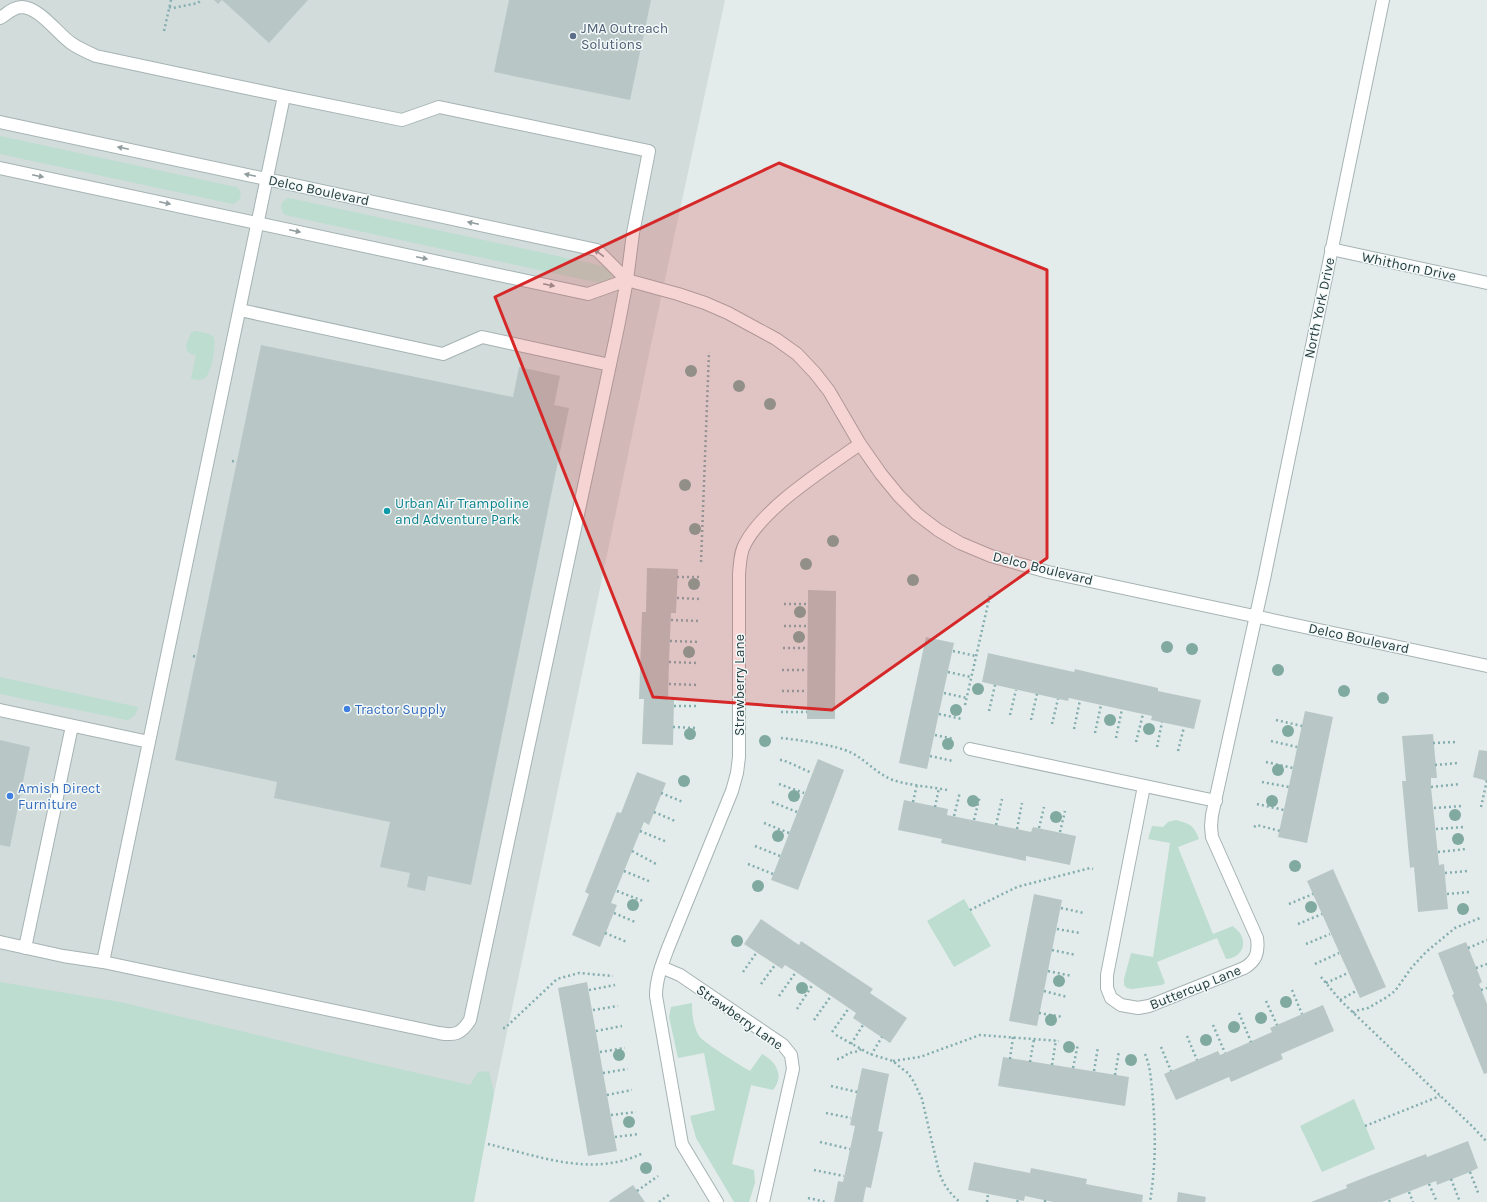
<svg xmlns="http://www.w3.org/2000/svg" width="1487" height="1202" font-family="Karla,sans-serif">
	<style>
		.built { fill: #d1dcdb }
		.green { fill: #bdddd0 }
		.building { fill: #b8c7c5 }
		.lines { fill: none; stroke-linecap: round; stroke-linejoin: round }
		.service-casing { stroke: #a6b3b3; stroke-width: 14 }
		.minor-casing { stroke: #a6b3b3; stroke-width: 14 }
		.path { stroke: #84adaf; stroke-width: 2.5; stroke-dasharray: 2 3; stroke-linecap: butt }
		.service { stroke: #fff; stroke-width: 12 }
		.minor { stroke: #fff; stroke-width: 12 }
		.tree { fill: #80a99f }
		.oneway { fill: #919d9e }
		.marked { fill: #d62828; fill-opacity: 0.2; stroke: #d62828; stroke-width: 3; stroke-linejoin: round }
		.service-dot { fill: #5c6f8a; stroke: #f3f9f8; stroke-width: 1.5 }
		.culture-dot { fill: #0f9aa8; stroke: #f3f9f8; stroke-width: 1.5 }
		.shop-dot { fill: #3f7fe0; stroke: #f3f9f8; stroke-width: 1.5 }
		.labels { text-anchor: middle; stroke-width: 3; stroke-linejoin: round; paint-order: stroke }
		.service-label { font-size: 14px; fill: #4e5e75; stroke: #f3f9f8; text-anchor: start }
		.street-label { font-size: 14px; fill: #233b3d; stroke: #f3f9f8 }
		.culture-label { font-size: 14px; fill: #0d838f; stroke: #f3f9f8; text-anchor: start }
		.shop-label { font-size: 14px; fill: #366cbe; stroke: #f3f9f8; text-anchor: start }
	</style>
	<rect width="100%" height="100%" fill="#e3eceb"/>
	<path class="built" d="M0,0H725L652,340L494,1094L0,986Z"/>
	<path class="green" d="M0,136L236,187C244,192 241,201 233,204L0,154Z
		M289,198L608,267L612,276L610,280L604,284L285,215C279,209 280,201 289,198Z
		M196,331L209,334L214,337C216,346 212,370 206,377C202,381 196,380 191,379L196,355L191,354L187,351L186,345L191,333Z
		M0,677L138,707C136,714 134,718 127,720L0,694Z
		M1176,820C1190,824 1194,825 1199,839L1178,847L1213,934L1233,926C1235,928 1238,931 1240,933C1248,946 1240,958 1226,959L1217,938L1157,962L1165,983L1162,985L1132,989L1127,988L1124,985V979L1131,953L1153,957L1170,843L1148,839L1152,826L1163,827L1168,822Z
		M964,899L991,946L954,967L927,921Z
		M0,982L120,1002L373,1063L470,1085L478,1072L489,1071L494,1094L474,1202H0Z
		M692,1003C692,1014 693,1026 699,1036C703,1042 741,1066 750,1071L762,1054C776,1061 785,1076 773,1090L751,1085L732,1164L754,1170L755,1183L749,1202H734L696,1138L690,1116L715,1110L704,1053L678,1058L669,1017L671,1007Z
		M1354,1099L1375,1149L1322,1172L1300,1126Z"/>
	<path class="building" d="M214,0H308L269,43L222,0L218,4Z
		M509,0H651L630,100L494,72Z
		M261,345L513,397L519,367L560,376L554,405L569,408L471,885L428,876L425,891L407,887L410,873L380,867L390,822L274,798L277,782L175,760Z
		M647,568L678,569L676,613H671L669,662L668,700H674L673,745L642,744L644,699H639L642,612H646Z
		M808,590L836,591L835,719H807Z
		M926,637L954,643L927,769L899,763Z
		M988,653L1074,672L1075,669L1096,674L1158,688V691L1201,700L1194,729L1151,720L1152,716L1069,698L1068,701L982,682Z
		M1305,711L1333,717L1307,843L1278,837Z
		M1433,734L1437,778H1431V787L1439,865L1444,864L1448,909L1418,912L1414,867L1410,868L1406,824L1402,781H1406L1402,736Z
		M0,740L30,747L10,847L0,845Z
		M1479,750L1487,751V781L1473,777Z
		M818,759L844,770L798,890L771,880Z
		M637,772L666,783L649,825L644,822L611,903L617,905L600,947L572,935L589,894L585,892L617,812L621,813Z
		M904,800L948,809L947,815L1017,829L1031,832L1033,827L1076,836L1070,865L1026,856V861L941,843L942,839L898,830Z
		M1333,869L1386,987L1360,998L1307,881Z
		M1034,894L1062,900L1037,1026L1009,1021Z
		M761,919L799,945L801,941L873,989L870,993L907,1018L890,1043L853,1018L856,1013L796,972L785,965L782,969L744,944Z
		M1466,942L1482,982L1479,984L1487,1004V1073L1484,1074L1452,995L1454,994L1438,953Z
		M587,982L617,1151L588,1156L558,988Z
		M1323,1005L1334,1031L1281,1054L1283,1059L1231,1082L1229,1077L1176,1100L1164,1074L1218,1051L1220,1055L1225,1053L1272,1032L1270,1028Z
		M1003,1057L1129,1077L1125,1106L998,1086Z
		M862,1068L889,1074L878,1131L883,1132L871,1188L866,1187L863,1202H834L838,1181L843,1182L855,1126L850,1125Z
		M1468,1141L1478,1168L1470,1172L1437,1185L1436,1181L1382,1202H1311L1347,1188L1346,1185L1366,1177L1426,1154L1427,1157Z
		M974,1162L1030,1173L1031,1168L1087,1179L1086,1184L1143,1195L1142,1202H1053L1025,1196L1024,1201L968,1190Z
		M633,1185L645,1202H610L609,1201Z
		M1178,1192L1206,1197L1205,1202H1177Z"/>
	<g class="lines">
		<defs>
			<path id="service" d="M0,18C7,14 13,7 22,7C40,8 57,33 71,43C78,48 87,52 96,56L284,96L402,120L439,107L649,151L633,233L627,280L618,327L470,1020C461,1034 455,1036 439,1033L103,962L63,956L0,942
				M240,310L443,354L482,337L610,365
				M0,710L149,742
				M25,948L72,726
				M103,962L284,96"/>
			<path id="minor" d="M0,122L597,250L627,280L678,294L705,303L728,313L776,339L797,354L815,373L829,391L860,444L881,474L899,496L917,514L938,530L960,543L991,556L1048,572L1487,666
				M0,168L588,294L627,280
				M1331,249L1487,283
				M970,749L1216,801
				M1144,786L1107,975V988L1111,998L1121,1005L1138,1008L1149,1006L1244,968C1256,961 1259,953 1257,938L1212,837L1211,826L1212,815L1264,579L1383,0
				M661,967L680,975L783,1045L791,1055L793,1069L763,1202
				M717,1202L682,1144L656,996C656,979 662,964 668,948L732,791L737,773L739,757V574C740,564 740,552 745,544C764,507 826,468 860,444"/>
		</defs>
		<use href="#service" class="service-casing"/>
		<use href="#minor" class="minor-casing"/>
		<path class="path" d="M169,7L173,8L198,3L201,0
			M164,31L171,0
			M232,461L237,462
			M701,562L709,352
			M677,577H701
			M677,598L701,599
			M784,604H808
			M671,620L700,621
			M784,626H807
			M670,641L699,642
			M783,648H807
			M953,651L976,656
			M193,656L197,657
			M669,662L698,663
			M782,670H807
			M948,672L971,677
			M669,684L698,685
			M782,691H807
			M944,693L967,698
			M965,705L990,595
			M674,706H697
			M989,711L995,685
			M781,712H807
			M939,714L962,719
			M1010,715L1016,690
			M1031,720L1037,694
			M1276,720L1302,726
			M1052,724L1058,699
			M673,727L697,728
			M1074,729L1080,700
			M1095,733L1101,705
			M935,735L954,739
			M781,738C800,740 836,745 852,753C867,761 877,774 893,780C907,785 932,787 947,790
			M1116,738L1122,709
			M1271,741L1297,747
			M1136,742L1143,714
			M1433,743L1456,742
			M1157,747L1162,722
			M1178,751L1184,727
			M930,756L953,761
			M780,760H783L812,773
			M1266,762L1293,768
			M1435,765L1458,763
			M1262,782L1289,787
			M779,784L804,793
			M1431,787L1460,784
			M661,793L683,802
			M772,802L797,812
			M913,802L917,784
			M1257,804L1284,810
			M935,807L939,788
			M1481,807L1487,780
			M1434,808L1462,806
			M654,812L675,821
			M954,816L960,792
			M974,820L980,796
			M764,823L789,833
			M996,825L1002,799
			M1254,827L1257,825L1280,831
			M1039,828L1044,807
			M1017,829L1022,803
			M1436,829L1464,827
			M640,831L667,842
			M1060,832L1065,811
			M755,846L780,856
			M632,851L658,865
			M1438,852L1466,849
			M748,864L773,874
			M624,871L651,882
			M1445,873L1468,871
			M617,891L643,901
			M1447,894L1470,892
			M1289,904L1313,894
			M1061,908L1084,913
			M970,910L1017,887L1090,868L1093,869
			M614,913L635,922
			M1298,924L1322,914
			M1057,929L1080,933
			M605,933L627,942
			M1306,944L1330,934
			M1468,948L1487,940
			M1052,950L1076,955
			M1315,964L1339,953
			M1476,968L1487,964
			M1048,971L1072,976
			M743,972L757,952
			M1321,977L1340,1000L1474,1128L1487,1142
			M1326,983L1348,973
			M761,984L775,965
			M589,990L615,985
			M1292,990L1302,1014
			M1481,990L1487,988
			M1044,991L1067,997
			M779,996L796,972
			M1340,1000L1356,991
			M1266,1001L1277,1025
			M797,1009L813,984
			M593,1010L618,1006
			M1039,1013L1063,1017
			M1239,1013L1251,1042
			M1353,1013L1355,1011L1368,1008L1387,997L1395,991L1412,967L1426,952L1455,928L1480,918
			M814,1020L831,996
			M1213,1025L1225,1053
			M503,1028H505L557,979L579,973L613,976
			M596,1031L622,1026
			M832,1032L849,1008
			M836,1035L870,1054L893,1061L901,1068L908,1073L914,1082L922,1099L939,1172C943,1184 950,1194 960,1202
			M1187,1036L1197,1060
			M851,1044L863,1025
			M1161,1047L1171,1071
			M600,1052L625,1048
			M1145,1054C1150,1065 1151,1079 1152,1090C1156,1130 1156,1163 1150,1202
			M871,1055L882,1037
			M837,1059H840L849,1053L859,1051L861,1049
			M1010,1059L1013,1037
			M893,1061L920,1057L980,1035L1059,1041
			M1030,1062L1034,1039
			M1052,1065L1056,1040
			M1073,1068L1078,1044
			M1094,1071L1098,1047
			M603,1073L628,1069
			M1115,1075L1119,1051
			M831,1086L857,1092
			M607,1095L632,1090
			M826,1113L851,1118
			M611,1115L636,1112
			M1365,1126L1440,1096
			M615,1137L639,1134
			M820,1142L850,1149
			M488,1144C538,1156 593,1178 643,1153
			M814,1170L844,1176
			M1470,1172L1479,1195
			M1451,1179L1460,1202
			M1429,1184L1437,1202
			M637,1191L658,1176
			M1409,1192L1413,1202
			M808,1198L826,1202
			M1389,1200L1390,1202
			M659,1202L670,1194
			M987,1202L988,1194
			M1017,1202L1018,1200
			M1045,1202V1200"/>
		<use href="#service" class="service"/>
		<use href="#minor" class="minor"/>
	</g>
	<g class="tree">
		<circle cx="691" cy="371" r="6"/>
		<circle cx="739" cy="386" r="6"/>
		<circle cx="770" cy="404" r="6"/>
		<circle cx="685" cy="485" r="6"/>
		<circle cx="695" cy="529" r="6"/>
		<circle cx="833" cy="541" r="6"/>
		<circle cx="806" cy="564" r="6"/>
		<circle cx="913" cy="580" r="6"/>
		<circle cx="694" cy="584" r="6"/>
		<circle cx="800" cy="612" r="6"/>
		<circle cx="799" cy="637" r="6"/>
		<circle cx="1167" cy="647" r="6"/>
		<circle cx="1192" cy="649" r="6"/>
		<circle cx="689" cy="652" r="6"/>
		<circle cx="1278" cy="670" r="6"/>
		<circle cx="978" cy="689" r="6"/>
		<circle cx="1344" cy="691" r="6"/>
		<circle cx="1383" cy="698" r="6"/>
		<circle cx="956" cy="710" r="6"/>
		<circle cx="1110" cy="720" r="6"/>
		<circle cx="1149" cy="729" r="6"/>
		<circle cx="1288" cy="731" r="6"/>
		<circle cx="690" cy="734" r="6"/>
		<circle cx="765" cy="741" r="6"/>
		<circle cx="948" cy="744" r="6"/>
		<circle cx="1278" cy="770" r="6"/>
		<circle cx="684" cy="781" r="6"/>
		<circle cx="794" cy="796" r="6"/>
		<circle cx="973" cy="801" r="6"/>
		<circle cx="1272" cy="801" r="6"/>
		<circle cx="1455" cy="815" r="6"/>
		<circle cx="1056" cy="817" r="6"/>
		<circle cx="778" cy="836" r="6"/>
		<circle cx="1458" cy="839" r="6"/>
		<circle cx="1295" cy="866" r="6"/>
		<circle cx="758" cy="886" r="6"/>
		<circle cx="633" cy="905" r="6"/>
		<circle cx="1311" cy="907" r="6"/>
		<circle cx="1463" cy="909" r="6"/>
		<circle cx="737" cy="941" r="6"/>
		<circle cx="1059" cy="981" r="6"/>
		<circle cx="802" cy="988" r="6"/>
		<circle cx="1286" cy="1002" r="6"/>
		<circle cx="1261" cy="1018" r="6"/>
		<circle cx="1051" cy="1020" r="6"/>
		<circle cx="1234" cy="1027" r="6"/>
		<circle cx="1206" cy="1040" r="6"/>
		<circle cx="1069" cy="1047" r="6"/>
		<circle cx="619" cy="1055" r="6"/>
		<circle cx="1131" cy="1060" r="6"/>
		<circle cx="629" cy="1122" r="6"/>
		<circle cx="646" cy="1168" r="6"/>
	</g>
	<defs><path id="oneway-solid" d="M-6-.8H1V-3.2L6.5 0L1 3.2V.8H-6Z"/></defs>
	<g class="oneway">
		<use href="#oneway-solid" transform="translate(123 148) rotate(-168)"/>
		<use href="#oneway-solid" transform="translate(250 175) rotate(-168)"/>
		<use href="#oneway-solid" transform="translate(38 176) rotate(12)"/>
		<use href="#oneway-solid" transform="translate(165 203) rotate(12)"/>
		<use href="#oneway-solid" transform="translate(473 223) rotate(-168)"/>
		<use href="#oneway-solid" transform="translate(295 231) rotate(12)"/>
		<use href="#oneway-solid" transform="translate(599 253) rotate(-144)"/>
		<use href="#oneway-solid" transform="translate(422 258) rotate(12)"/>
		<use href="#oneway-solid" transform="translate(549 285) rotate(12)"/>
	</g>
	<path class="marked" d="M779,163L1047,270V558L832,710L653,697L495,297Z"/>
	<circle class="service-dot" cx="573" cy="36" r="4"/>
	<circle class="culture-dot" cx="387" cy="511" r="4"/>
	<g class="shop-dot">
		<circle cx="347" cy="709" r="4"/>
		<circle cx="10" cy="796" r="4"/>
	</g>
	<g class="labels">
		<g class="service-label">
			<text x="581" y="33">JMA Outreach<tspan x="581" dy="16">Solutions</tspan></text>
		</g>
		<g class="street-label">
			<text transform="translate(319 190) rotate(12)" y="5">Delco Boulevard</text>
			<text transform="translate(1409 266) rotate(12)" y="5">Whithorn Drive</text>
			<text transform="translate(1319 308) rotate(-78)" y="5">North York Drive</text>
			<text transform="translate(1043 568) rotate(14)" y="5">Delco Boulevard</text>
			<text transform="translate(1359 638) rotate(12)" y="5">Delco Boulevard</text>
			<text transform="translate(739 685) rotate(-90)" y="5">Strawberry Lane</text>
			<text transform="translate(1195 987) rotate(-22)" y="5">Buttercup Lane</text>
			<text transform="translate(740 1017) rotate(35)" y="5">Strawberry Lane</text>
		</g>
		<g class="culture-label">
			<text x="395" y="508">Urban Air Trampoline<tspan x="395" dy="16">and Adventure Park</tspan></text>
		</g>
		<g class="shop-label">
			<text x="355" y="714">Tractor Supply</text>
			<text x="18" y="793">Amish Direct<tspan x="18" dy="16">Furniture</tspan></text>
		</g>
	</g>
</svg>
